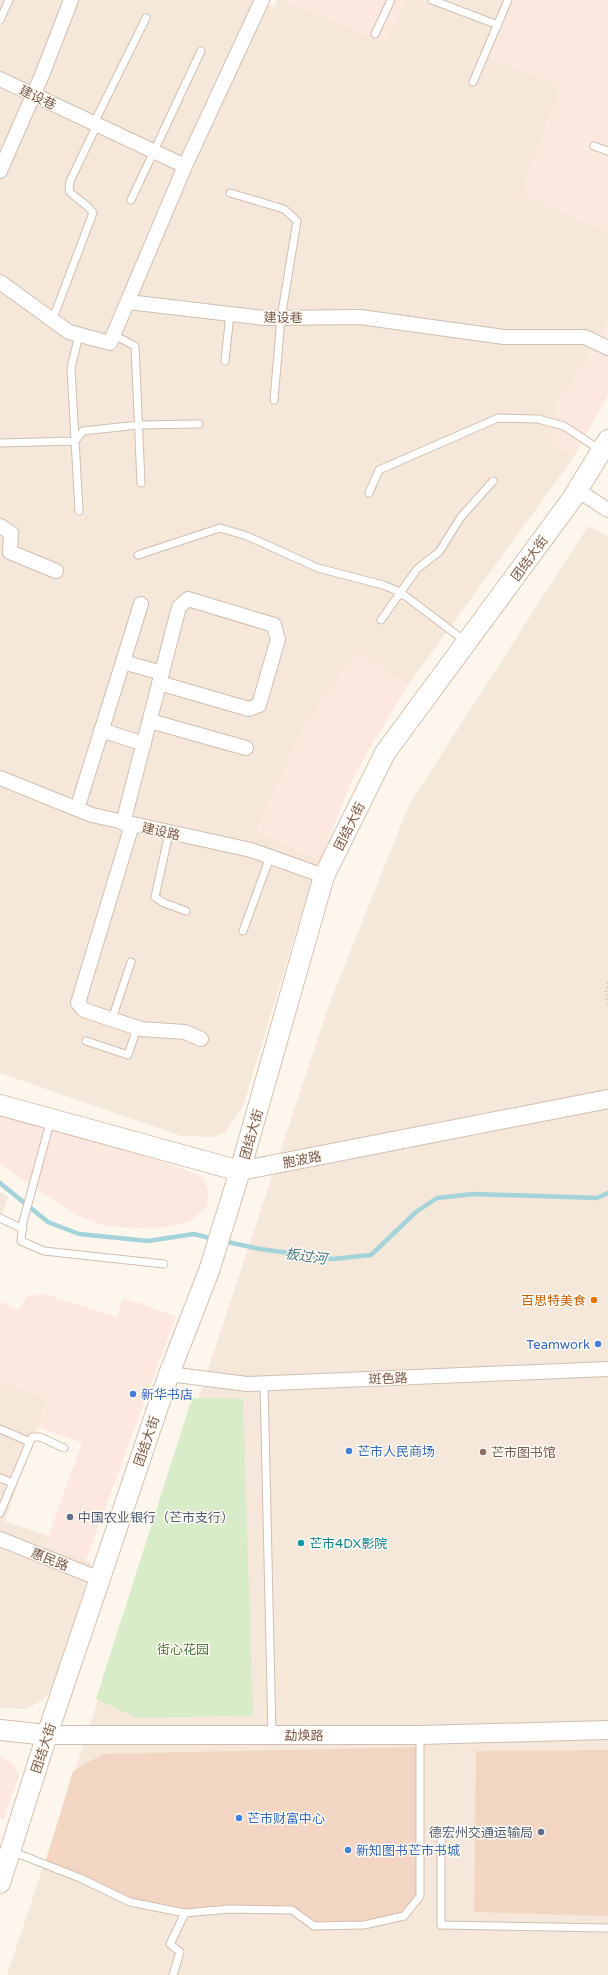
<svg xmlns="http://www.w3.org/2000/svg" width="608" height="1975" font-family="'Varela Round','Noto Sans SC',sans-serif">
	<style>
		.residential { fill: #f5e8da }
		.commercial { fill: #fde8e0 }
		.green { fill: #d8ecc9 }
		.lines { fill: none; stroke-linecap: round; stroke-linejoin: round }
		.stream { stroke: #a5d3da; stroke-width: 4.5 }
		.building { fill: #f3d5c3 }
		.service-casing { stroke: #d1beb0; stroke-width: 9 }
		.minor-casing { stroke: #d1beb0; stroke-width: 16 }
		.tertiary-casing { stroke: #d1beb0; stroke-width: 20 }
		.secondary-casing { stroke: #d6c0b0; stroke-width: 22 }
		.path { stroke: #d9b8a5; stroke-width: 2.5; stroke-dasharray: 1 3; stroke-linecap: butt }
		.service { stroke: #fff; stroke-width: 7 }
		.minor { stroke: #fff; stroke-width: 14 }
		.tertiary { stroke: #fff; stroke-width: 18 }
		.secondary { stroke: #fff; stroke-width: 20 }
		.food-dot { fill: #e8710a; stroke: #fffaf3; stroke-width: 1.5 }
		.shop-dot { fill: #3f7fe0; stroke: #fffaf3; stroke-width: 1.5 }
		.education-dot { fill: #8d6e63; stroke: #fffaf3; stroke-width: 1.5 }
		.service-dot { fill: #5c6f8a; stroke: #fffaf3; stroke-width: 1.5 }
		.culture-dot { fill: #0f9aa8; stroke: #fffaf3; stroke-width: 1.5 }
		.labels { text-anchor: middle; stroke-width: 3; stroke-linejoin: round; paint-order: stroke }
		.street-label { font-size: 13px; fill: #7a5c4d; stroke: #fffaf3 }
		.food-label { font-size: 13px; fill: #c56008; stroke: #fffaf3; text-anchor: end }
		.shop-label { font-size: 13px; fill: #366cbe; stroke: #fffaf3; text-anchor: start }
		.education-label { font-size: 13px; fill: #785e54; stroke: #fffaf3; text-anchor: start }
		.service-label { font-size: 13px; fill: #4e5e75; stroke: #fffaf3; text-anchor: start }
		.culture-label { font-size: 13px; fill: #0d838f; stroke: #fffaf3; text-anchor: start }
		.park-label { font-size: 13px; fill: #537a41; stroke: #fffaf3 }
		.water-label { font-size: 14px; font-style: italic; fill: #437c86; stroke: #fffaf3 }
	</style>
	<rect width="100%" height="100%" fill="#fdf6ec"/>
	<path class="residential" d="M0,0H257L274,7L277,0H284L386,43L405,0H514L489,58L560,86L522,193L608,232V316L601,335L570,385L557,399L555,429L550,442L574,457L408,685L356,652L256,830L320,861L308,892L243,1106L225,1132L214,1137L181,1136L0,1073Z
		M588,526L608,536V1975H7L330,1002L409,805Z
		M0,1192L8,1197L0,1222Z
		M0,1381L47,1399L5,1521L49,1536L45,1545L86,1560L92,1564L55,1684L42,1701L26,1709L0,1708Z"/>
	<path class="commercial" d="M284,0H405L386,43Z
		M514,0H608V232L522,193L560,86L489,58Z
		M608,316V395L574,457L550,442L555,429L557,399L570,385L601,335Z
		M356,652L408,685L369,749L351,783L320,861L256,830L303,728Z
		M0,1109L189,1171L202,1177L208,1190L207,1207L189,1222L156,1229L104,1226L77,1215L19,1178L0,1163Z
		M44,1294L117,1317L123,1298L176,1316L86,1560L45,1545L82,1443L38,1427L46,1399L0,1381V1302L19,1310L27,1296Z
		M0,1757L13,1763L19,1776L3,1820L0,1818Z"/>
	<path class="green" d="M192,1398L243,1399L253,1716L137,1718L96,1699Z"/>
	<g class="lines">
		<path class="stream" d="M0,1183L48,1222L79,1234L148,1241L194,1234L214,1239
			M223,1241L260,1249L333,1259L371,1255L416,1212L437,1198L474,1194L597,1198L608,1193"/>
	</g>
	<path class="building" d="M420,1747V1896L404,1916L364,1925L314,1926L292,1910L185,1913L130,1902L45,1864L73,1771L103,1754Z
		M608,1750V1916L474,1912L476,1751Z"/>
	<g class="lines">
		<defs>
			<path id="service" d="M432,0L498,25
				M0,20L9,0
				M375,34L391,0
				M473,82L508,0
				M94,123L146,18
				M594,146L608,151
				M230,193L284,209L297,221L281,318L274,400
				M131,200L201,51
				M52,321L93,213C87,203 77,200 69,191L70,181L97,125
				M79,335L71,368L79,511
				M114,335L135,346L141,483
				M225,361L230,314
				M0,443L75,441L83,431L138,425L199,424
				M369,493L379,470L498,418L538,419L564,426L600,450
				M138,555L220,528L247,536L318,568L383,585L400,592L465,641
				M381,620L417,569L439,552L461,517L493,481
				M169,833L155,897L164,903L186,911
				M243,931L270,857
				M112,1019L131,962
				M86,1041L128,1055L137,1028
				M51,1119L23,1222L21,1241L44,1251L164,1264
				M0,1218L23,1229
				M264,1383L272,1735
				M0,1429L30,1442
				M0,1478L13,1483
				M0,1513L32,1437H40L64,1448
				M441,1832V1925L608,1928
				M11,1851L80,1878L130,1902L185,1913L229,1909L292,1910L314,1926L364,1925L404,1916L420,1896V1735
				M173,1975L180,1952L170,1944L185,1913"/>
			<path id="minor" d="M0,79L185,166
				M0,171L42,75L71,0
				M0,282L69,332L110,343L185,166L262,0
				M128,302L264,318L360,317L504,337H585L608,348
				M577,490L608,510
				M0,526L11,533L10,552L56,571
				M123,662L162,673
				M150,721L246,748
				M101,730L144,744
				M0,778L92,815L251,850L324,876
				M77,809L141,604
				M123,823L179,607L188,599L274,625L278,639L259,705L249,709L159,683
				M132,825L78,1003L84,1010L141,1029L185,1032L201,1039
				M169,1374L247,1384L608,1369
				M0,1539L100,1579"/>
			<path id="tertiary" d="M240,1171L608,1099
				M47,1735H420L608,1730"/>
			<path id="secondary" d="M0,1105L240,1171
				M0,1730L47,1735
				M0,1883L47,1735L169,1374L209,1271L240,1171L324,876L385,753L572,499L608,440"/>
		</defs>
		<use href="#service" class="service-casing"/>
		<use href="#minor" class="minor-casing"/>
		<use href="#tertiary" class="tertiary-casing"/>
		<use href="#secondary" class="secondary-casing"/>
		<path class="path" d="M608,983L606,991L608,1005"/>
		<use href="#service" class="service"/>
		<use href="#minor" class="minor"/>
		<use href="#tertiary" class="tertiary"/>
		<use href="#secondary" class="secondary"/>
	</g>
	<circle class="food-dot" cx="594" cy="1300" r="4"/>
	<g class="shop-dot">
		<circle cx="598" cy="1344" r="4"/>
		<circle cx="133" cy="1394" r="4"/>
		<circle cx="349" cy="1451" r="4"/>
		<circle cx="239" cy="1818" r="4"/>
		<circle cx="348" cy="1850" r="4"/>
	</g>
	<circle class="education-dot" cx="483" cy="1452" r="4"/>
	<g class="service-dot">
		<circle cx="70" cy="1517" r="4"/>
		<circle cx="541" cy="1832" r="4"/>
	</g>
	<circle class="culture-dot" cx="301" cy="1543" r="4"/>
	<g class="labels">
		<g class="street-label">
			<text transform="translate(38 97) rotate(25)" y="5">建设巷</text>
			<text transform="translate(283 317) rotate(1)" y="5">建设巷</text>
			<text transform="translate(529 558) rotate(-54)" y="5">团结大街</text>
			<text transform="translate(349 826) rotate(-63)" y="5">团结大街</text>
			<text transform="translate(161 831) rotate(12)" y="5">建设路</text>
			<text transform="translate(251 1134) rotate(-74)" y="5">团结大街</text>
			<text transform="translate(302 1159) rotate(-11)" y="5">胞波路</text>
			<text transform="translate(388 1378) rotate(-2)" y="5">斑色路</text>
			<text transform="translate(146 1441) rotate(-71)" y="5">团结大街</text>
			<text transform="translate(50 1559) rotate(22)" y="5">惠民路</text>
			<text x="304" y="1740">勐焕路</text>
			<text transform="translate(43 1748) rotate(-72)" y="5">团结大街</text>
		</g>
		<g class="food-label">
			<text x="586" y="1305">百思特美食</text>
		</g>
		<g class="shop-label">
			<text x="590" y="1349" text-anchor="end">Teamwork</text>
			<text x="141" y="1399">新华书店</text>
			<text x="357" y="1456">芒市人民商场</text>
			<text x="247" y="1823">芒市财富中心</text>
			<text x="356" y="1855">新知图书芒市书城</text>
		</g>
		<g class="education-label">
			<text x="491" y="1457">芒市图书馆</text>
		</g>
		<g class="service-label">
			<text x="78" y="1522">中国农业银行（芒市支行）</text>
			<text x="533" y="1837" text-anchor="end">德宏州交通运输局</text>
		</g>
		<g class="culture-label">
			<text x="309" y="1548">芒市4DX影院</text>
		</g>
		<g class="park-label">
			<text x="183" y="1654">街心花园</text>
		</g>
		<g class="water-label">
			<text transform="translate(306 1256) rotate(8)" y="5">板过河</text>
		</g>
	</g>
</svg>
